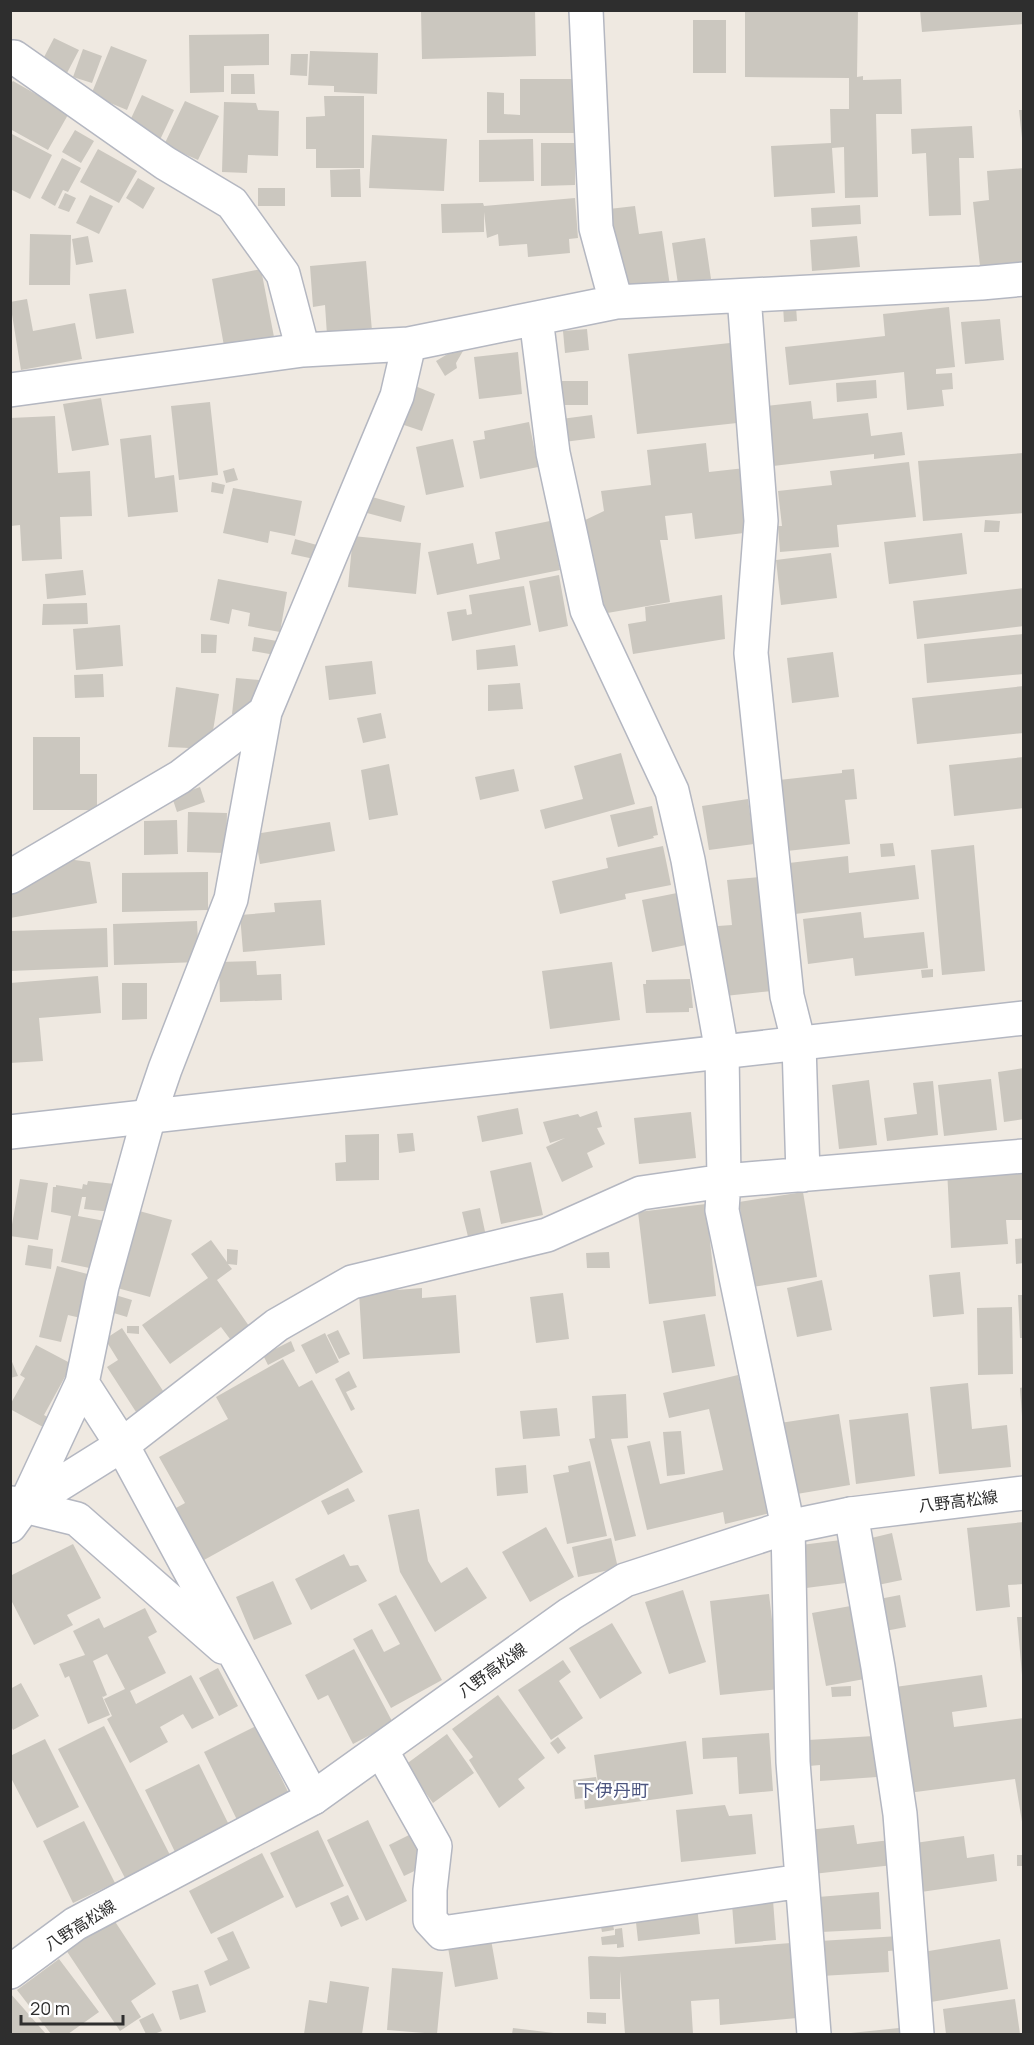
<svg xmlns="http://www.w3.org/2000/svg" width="1034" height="2045" font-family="Manrope,'Noto Sans JP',sans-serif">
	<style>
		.building { fill: #cbc7bf }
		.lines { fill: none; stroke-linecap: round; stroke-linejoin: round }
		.street-casing { stroke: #b4b7c1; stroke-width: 36 }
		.secondary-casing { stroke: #b4b7c1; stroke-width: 36 }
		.street { stroke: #fff; stroke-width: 33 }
		.secondary { stroke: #fff; stroke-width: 33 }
		.labels { text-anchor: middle; stroke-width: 4.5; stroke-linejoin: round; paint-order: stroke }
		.street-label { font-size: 16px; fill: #2e2e2e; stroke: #fff }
		.neighbourhood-label { font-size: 18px; fill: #4d5680; stroke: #fff }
	</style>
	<rect width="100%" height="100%" fill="#efe9e1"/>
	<path class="building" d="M421,10H535L536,56L422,59Z
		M745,10H858L857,77L863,76V80L901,79L902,114H876L878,197L845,198L844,147L832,148L835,193L774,197L771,146L831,143L830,109H849V78L745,77Z
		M920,10H1024V24L922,32Z
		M693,20H726V73H693Z
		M269,34V65L224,66V92L190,93L189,35Z
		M54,38L79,50L67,73L42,61Z
		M111,46L147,60L127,110L91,95Z
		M83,49L102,56L92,83L73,77Z
		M310,51L378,53L377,94L334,92V86L308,85Z
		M291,54H308L307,76L290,75Z
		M231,74H254L255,94H231Z
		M520,79H580V133H487V92L504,93V114L520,115Z
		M13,81L69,113L48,150L10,129V84Z
		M142,95L174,110L159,142L127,127Z
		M324,96H364V168H316V149H306V117L325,116Z
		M185,101L219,116L198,160L164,145Z
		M224,102L256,103L258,110L279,111L278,156L248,155L247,173L222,172Z
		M1019,110H1024V138H1022Z
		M972,126L974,158H959L961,215L929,216L926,153L912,154L911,129Z
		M75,130L94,141L81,163L62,152Z
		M10,133L52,155L30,199L10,189Z
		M372,135L447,139L444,191L369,188Z
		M533,139L534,181L479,182V140Z
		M541,143H575V185L541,186Z
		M98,149L137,171L119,203L80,182Z
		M62,158L81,168L68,192L63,190L55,206L41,198Z
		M1024,168V262L980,266L973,202L989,200L987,171Z
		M360,169L361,197H331L330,170Z
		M138,178L155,188L143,209L126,198Z
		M258,188H285V206H258Z
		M65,193L76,198L69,212L58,208Z
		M90,195L113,206L99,234L76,223Z
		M575,198L578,238L569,239L570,253L528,257L527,244L499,246L498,234L487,238L484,212V232L442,233L441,204L483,203L484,206Z
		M860,205L861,224L812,227L811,208Z
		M635,206L639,234L662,231L670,286L621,293L609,209Z
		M30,234L71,235L70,285H29Z
		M88,236L93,262L76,265L72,239Z
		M857,236L860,267L812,271L810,240Z
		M705,238L711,279L678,284L672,243Z
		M366,261L372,331L327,335L325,305L313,307L310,266Z
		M261,269L274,337L224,346L212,279Z
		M126,289L134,333L96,339L89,294Z
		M27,299L33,331L75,323L82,359L21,370L10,302Z
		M783,306H796L797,321L784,322Z
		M949,307L955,367L936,369V374L952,373L953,389L942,390L944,406L907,410L904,372L789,385L785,347L885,336L883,314Z
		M1000,319L1004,360L965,364L961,322Z
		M587,329L589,350L565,353L563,331Z
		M730,343L737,423L637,434L628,354Z
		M461,346L463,351L456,363L457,368L445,376L436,361Z
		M518,352L522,394L479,399L474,357Z
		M876,380L877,398L837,402L836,383Z
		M561,381H588V405H561Z
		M415,386L435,394L422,431L401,424Z
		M101,398L109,445L72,451L63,404Z
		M811,401L813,419L868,413L871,436L902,432L905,455L874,459V454L773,466L766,406Z
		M210,402L218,475L179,480L171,406Z
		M592,415L595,438L564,442L561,419Z
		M55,416L58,473L90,471L92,516L60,517L62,559L22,561L20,525L11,526L10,418Z
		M529,422L538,467L480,479L473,441L485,439L484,431Z
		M151,435L155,478L174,475L178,512L128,517L120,439Z
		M453,439L464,487L426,495L416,447Z
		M706,443L709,472L745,468L752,532L695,539L692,513L665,516L668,540H660L670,602L596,615L581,522L604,511L601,491L651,485L647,450Z
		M1024,453V513L923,521L918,461Z
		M909,462L916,517L837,525L839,547L780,552L778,526H782L778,491L832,485L830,471Z
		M234,468L238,480L226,483L223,471Z
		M212,482L225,485L223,494L211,492Z
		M233,488L302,501L295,536L270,531L268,543L223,533Z
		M372,497L405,506L401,522L367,513Z
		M985,520L1000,521L999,532H984Z
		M550,521L560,570L437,595L428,552L473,543L477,564L500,559L495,532Z
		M962,533L967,574L889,584L884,542Z
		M353,536L421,543L416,594L348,587Z
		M295,539L317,545L314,559L291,554Z
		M831,553L837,598L781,605L776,560Z
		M83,570L86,595L47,599L45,574Z
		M559,575L568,626L539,632L529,581Z
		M218,579L287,592L280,632L248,626L250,613L232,609L229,624L210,620Z
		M524,586L531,625L452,641L447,612L466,609L467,615L472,614L469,595Z
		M1024,588V626L917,639L913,601Z
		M722,595L725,639L633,654L628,624L646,621L645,607Z
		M87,603L88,624L42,625L43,604Z
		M120,625L123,666L76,670L73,629Z
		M201,634L217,635L216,653H201Z
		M1024,634V674L927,683L924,644Z
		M254,637L277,641L275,655L252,651Z
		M515,645L518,666L477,670L476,650Z
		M833,652L839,697L792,703L787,658Z
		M372,661L376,694L329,700L325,666Z
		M103,674L104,697L75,698L74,675Z
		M236,678L259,680L255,716L232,714Z
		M520,683L523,709L488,711V685Z
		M1024,686V733L917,744L912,698Z
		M176,687L219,694L210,749L168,747Z
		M381,713L386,738L363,743L357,718Z
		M33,737H80V774H97V810H33Z
		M621,753L635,804L545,829L540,810L583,799L574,766Z
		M1024,757V808L954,816L949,765Z
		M389,764L398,815L369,820L361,770Z
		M514,769L519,791L480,800L475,777Z
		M854,769L857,799L845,800L850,844L787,851L779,780L842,773V770Z
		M200,787L205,802L177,812L172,797Z
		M748,799L754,844L709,850L702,806Z
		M652,806L658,835L653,836L654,838L618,847L610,815Z
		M188,812L227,813L226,853L187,852Z
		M177,820L178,854L144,855V821Z
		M330,822L335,851L260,864L255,834Z
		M893,843L895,856L881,857L880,844Z
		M974,845L985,971L942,975L931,850Z
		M663,846L671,885L625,894L626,899L560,914L552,881L608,868L606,858Z
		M848,856L849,873L915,865L919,899L795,914L789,863Z
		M67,859L90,862L97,903L10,918V891Z
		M208,872V910L122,912V873Z
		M760,877L772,991L725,996L718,926L732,925L727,880Z
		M682,892L691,944L652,952L642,900Z
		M321,900L325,945L243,952L240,915L275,912L274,903Z
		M861,912L864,938L924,932L928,968L855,976L853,958L808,964L803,919Z
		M197,921L199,962L114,965L113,924Z
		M107,928L108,967L10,971V931Z
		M256,961L257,975L281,974L282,1000L220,1002L219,962Z
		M612,962L620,1020L550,1029L542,971Z
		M933,969V977L922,978L921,970Z
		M98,976L101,1013L39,1018L43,1061L10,1063V983Z
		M690,979L693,1008H689V1012L646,1013L643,984H646V980Z
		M122,983H147V1019L122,1020Z
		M1024,1068V1119L1004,1122L998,1072Z
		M991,1079L997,1130L944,1136L938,1085Z
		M869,1080L877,1145L839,1149L832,1085Z
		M933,1081L938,1135L887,1141L884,1118L917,1114L913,1083Z
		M518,1108L523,1134L482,1142L477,1116Z
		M597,1111L602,1127L597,1128L605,1144L587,1153L593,1167L562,1182L546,1147L565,1138L550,1143L543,1122L578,1114L580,1117Z
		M691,1112L696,1158L639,1164L634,1118Z
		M413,1133L415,1151L399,1153L397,1134Z
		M379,1134V1180L336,1181L335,1163L346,1162L345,1135Z
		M531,1162L543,1215L501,1224L490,1171Z
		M1024,1164V1220H1006L1008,1244L951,1248L947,1169Z
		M20,1179L48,1183L38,1240L10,1236Z
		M88,1181L115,1184L112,1212L84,1209L86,1197H82L78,1216L110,1222L99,1270L61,1262L71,1216L51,1212L53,1187H56V1185L82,1189L83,1184L87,1185Z
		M803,1192L817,1277L752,1287L739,1202Z
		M706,1204L716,1296L649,1304L638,1212Z
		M480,1208L487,1241L470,1245L462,1212Z
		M132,1209L172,1220L150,1297L110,1286Z
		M1024,1238V1263L1016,1264L1015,1239Z
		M211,1240L227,1262V1249L238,1250L237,1265L228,1264L232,1269L217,1280L249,1326L230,1339L221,1327L170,1364L142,1325L208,1278L191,1254Z
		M28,1245L53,1249L51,1269L25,1265Z
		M609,1252L610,1268H587L586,1253Z
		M57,1266L95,1276L85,1319L68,1315L61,1342L39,1337Z
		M960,1272L964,1314L933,1317L929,1275Z
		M822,1280L832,1330L797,1337L787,1288Z
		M422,1288V1298L456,1295L460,1353L363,1359L359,1293Z
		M563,1293L569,1339L536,1343L530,1297Z
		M112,1294L132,1300L127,1317L107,1311Z
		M1018,1295H1024V1338H1020Z
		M1012,1307L1013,1374L978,1375L977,1308Z
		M705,1314L715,1366L672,1373L663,1321Z
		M127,1326H139V1334L127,1333Z
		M122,1328L167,1397L138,1415L107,1367L118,1360L105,1339Z
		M338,1330L350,1354L339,1359L327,1335Z
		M325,1333L339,1362L316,1374L301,1345Z
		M291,1341L295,1351L268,1365L263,1355Z
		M36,1345L72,1364L44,1415L49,1418L43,1427L10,1409V1405L25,1378L20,1375Z
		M10,1357L18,1376L10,1378Z
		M283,1359L299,1387L312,1380L363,1472L204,1560L176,1508L185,1503L159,1457L228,1419L216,1397Z
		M349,1371L357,1387L346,1392L355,1409L351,1411L335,1379Z
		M738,1375L770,1513L725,1524L723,1512L647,1530L627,1446L650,1441L660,1484L723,1470L709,1409L669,1418L663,1393Z
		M968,1383L972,1429L1007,1425L1011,1467L939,1474L930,1387Z
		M1024,1387V1416H1022L1020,1388Z
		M626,1394L628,1438L611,1439L636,1536L615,1541L589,1439L595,1438L592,1396Z
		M557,1408L560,1436L523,1439L520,1411Z
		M908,1413L915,1476L856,1484L849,1420Z
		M839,1414L850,1485L791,1495L780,1423Z
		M681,1431L685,1474L667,1476L663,1432Z
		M590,1461L607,1536L567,1544L553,1475L569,1472L568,1466Z
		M526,1465L528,1493L497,1496L495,1468Z
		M348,1488L355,1501L328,1515L321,1501Z
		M419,1509L428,1561L441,1583L467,1567L487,1598L435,1632L400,1572L388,1515Z
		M1024,1522V1584L1008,1585L1010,1607L976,1611L967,1528Z
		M546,1527L574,1577L530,1602L502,1552Z
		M892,1533L902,1580L873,1586L863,1540Z
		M611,1538L618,1568L578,1577L572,1547Z
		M849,1539L853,1582L806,1588L801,1545Z
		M73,1544L101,1598L67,1615L73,1625L34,1645L10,1598V1576Z
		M344,1554L350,1566L358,1565L367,1581L311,1610L295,1579Z
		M273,1581L292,1624L254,1640L236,1597Z
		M683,1590L706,1662L669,1674L645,1602Z
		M769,1594L780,1689L720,1695L710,1601Z
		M396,1595L442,1680L391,1708L353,1639L372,1629L384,1652L400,1644L378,1604Z
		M900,1595L906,1627L880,1632L874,1600Z
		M856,1605L870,1678L826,1686L812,1613Z
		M145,1608L157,1632L148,1637L166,1673L130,1691L136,1704L191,1675L214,1718L192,1729L183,1714L160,1727L168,1742L130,1763L107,1719L112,1716L104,1699L125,1689L107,1654L93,1661L107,1695L103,1697L102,1696L110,1715L88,1724L69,1676L65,1678L59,1664L85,1655L73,1631L99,1618L104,1628Z
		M1017,1617H1024V1674L1022,1675Z
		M612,1623L642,1673L600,1699L569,1648Z
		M354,1649L393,1723L353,1744L328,1695L318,1700L305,1675Z
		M563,1660L571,1672L559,1681L583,1718L551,1740L518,1690Z
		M218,1668L238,1706L219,1716L199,1678Z
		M982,1675L987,1707L952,1712L954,1727L1024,1718V1834L1015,1779L908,1793L895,1687Z
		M21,1683L39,1716L13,1730L10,1724V1689Z
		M851,1686V1696L832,1697L831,1687Z
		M498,1695L545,1758L518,1779L525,1788L499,1808L469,1760L473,1757L452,1729Z
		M104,1726L170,1855L125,1878L58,1749Z
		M256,1726L290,1796L238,1822L204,1752Z
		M769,1733L773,1791L739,1794L737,1757L703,1759L702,1738Z
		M447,1734L474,1773L433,1803L405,1765Z
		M874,1736L877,1777L820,1781V1765L809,1766L808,1740Z
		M558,1737L566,1748L558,1754L550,1743Z
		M45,1739L79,1807L37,1828L10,1776V1756Z
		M686,1741L693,1794L585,1809L584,1798L575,1799L573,1780L596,1777L599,1790L594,1755Z
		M199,1764L230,1827L176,1854L145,1790Z
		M725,1805L729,1816L752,1814L756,1854L681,1862L676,1810Z
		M368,1820L407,1901L366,1921L327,1840Z
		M84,1821L115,1883L73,1903L43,1841Z
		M854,1825L857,1844L890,1840L893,1865L813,1874L808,1830Z
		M318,1830L344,1886L296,1908L270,1853Z
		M411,1834L427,1865L404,1876L389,1845Z
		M964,1836L967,1858L994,1854L997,1881L921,1892L915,1843Z
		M262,1853L284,1897L211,1934L189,1891Z
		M1017,1855H1024V1866H1017Z
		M879,1892L881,1929L821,1932L818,1897Z
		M348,1895L359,1919L341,1927L330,1903Z
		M773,1900L776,1940L735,1944L732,1904Z
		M697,1906L700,1934L638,1941L635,1913Z
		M612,1919L614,1930L602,1932L600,1922Z
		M114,1920L156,1984L131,2001L141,2017L120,2031L66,1950Z
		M622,1928L624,1947L617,1948V1944L602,1945L601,1937L615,1935V1929Z
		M233,1931L250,1968L210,1986L204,1971L228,1960L217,1938Z
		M490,1934L498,1979L455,1987L447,1942Z
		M899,1936L900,1950L888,1951L889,1972L821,1976L820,1941Z
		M1000,1939L1008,1989L931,2002L923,1952Z
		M791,1943L797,2018L720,2025L719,1999L691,2001L693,2034H625L620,1971V1999H590L588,1957L590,1956L619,1957Z
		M59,1959L99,2012L68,2034H51L17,1990Z
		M392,1968L443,1972L437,2034L387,2030Z
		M330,1981L369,1987L362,2034H304L309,2000L327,2003Z
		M198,1984L206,2012L180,2020L172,1991Z
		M10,1993L46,2034H10Z
		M1015,1999L1020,2034H946L943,2009Z
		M587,2012L606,2013V2024L587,2023Z
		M153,2013L162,2031L154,2034H146L139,2020Z
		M513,2028L554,2033V2034H512Z
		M899,2028L900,2034H851V2033Z"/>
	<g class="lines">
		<defs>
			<path id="street" d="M586,10L596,228L616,302
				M10,57H14L165,163L232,203L283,274L303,350
				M744,296L761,521L751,653L787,996L799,1044L803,1175
				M536,318L553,453L587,610L672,791L688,860L722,1052L724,1181L722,1210L788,1527L793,1762L814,2034
				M10,390L303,350L409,344L616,302L981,283L1024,279
				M10,877L180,777L265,712
				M82,1383L122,1445L313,1798
				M12,1503L77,1519L223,1647
				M23,1507L122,1445L277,1325L352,1282L547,1235L641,1193L724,1181L1024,1156
				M851,1514L878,1667L900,1814L917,2034
				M10,1526L25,1505L82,1383L102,1286L149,1116L165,1069L231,899L265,712L397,396L409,344
				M381,1750L435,1846L430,1890V1920L442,1933L802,1881"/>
			<path id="secondary" d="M10,1132L1024,1018
				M10,1972L75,1924L313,1798L570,1614L625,1580L788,1527L851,1514L1024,1493"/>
		</defs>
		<use href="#street" class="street-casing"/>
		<use href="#secondary" class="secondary-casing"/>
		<use href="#street" class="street"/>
		<use href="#secondary" class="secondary"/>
	</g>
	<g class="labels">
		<g class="street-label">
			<text transform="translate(958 1501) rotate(-7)" y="6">八野高松線</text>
			<text transform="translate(492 1670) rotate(-36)" y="6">八野高松線</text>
			<text transform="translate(80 1925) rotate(-32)" y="6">八野高松線</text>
		</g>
		<g class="neighbourhood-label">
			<text x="613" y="1797">下伊丹町</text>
		</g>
	</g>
	<rect width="1034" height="2045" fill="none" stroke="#2e2e2e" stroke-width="24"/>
	<path d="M21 2015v9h102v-9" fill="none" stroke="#2e2e2e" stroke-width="3"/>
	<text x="30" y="2015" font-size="18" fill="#2e2e2e" stroke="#ffffff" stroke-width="4.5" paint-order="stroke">20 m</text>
</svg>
